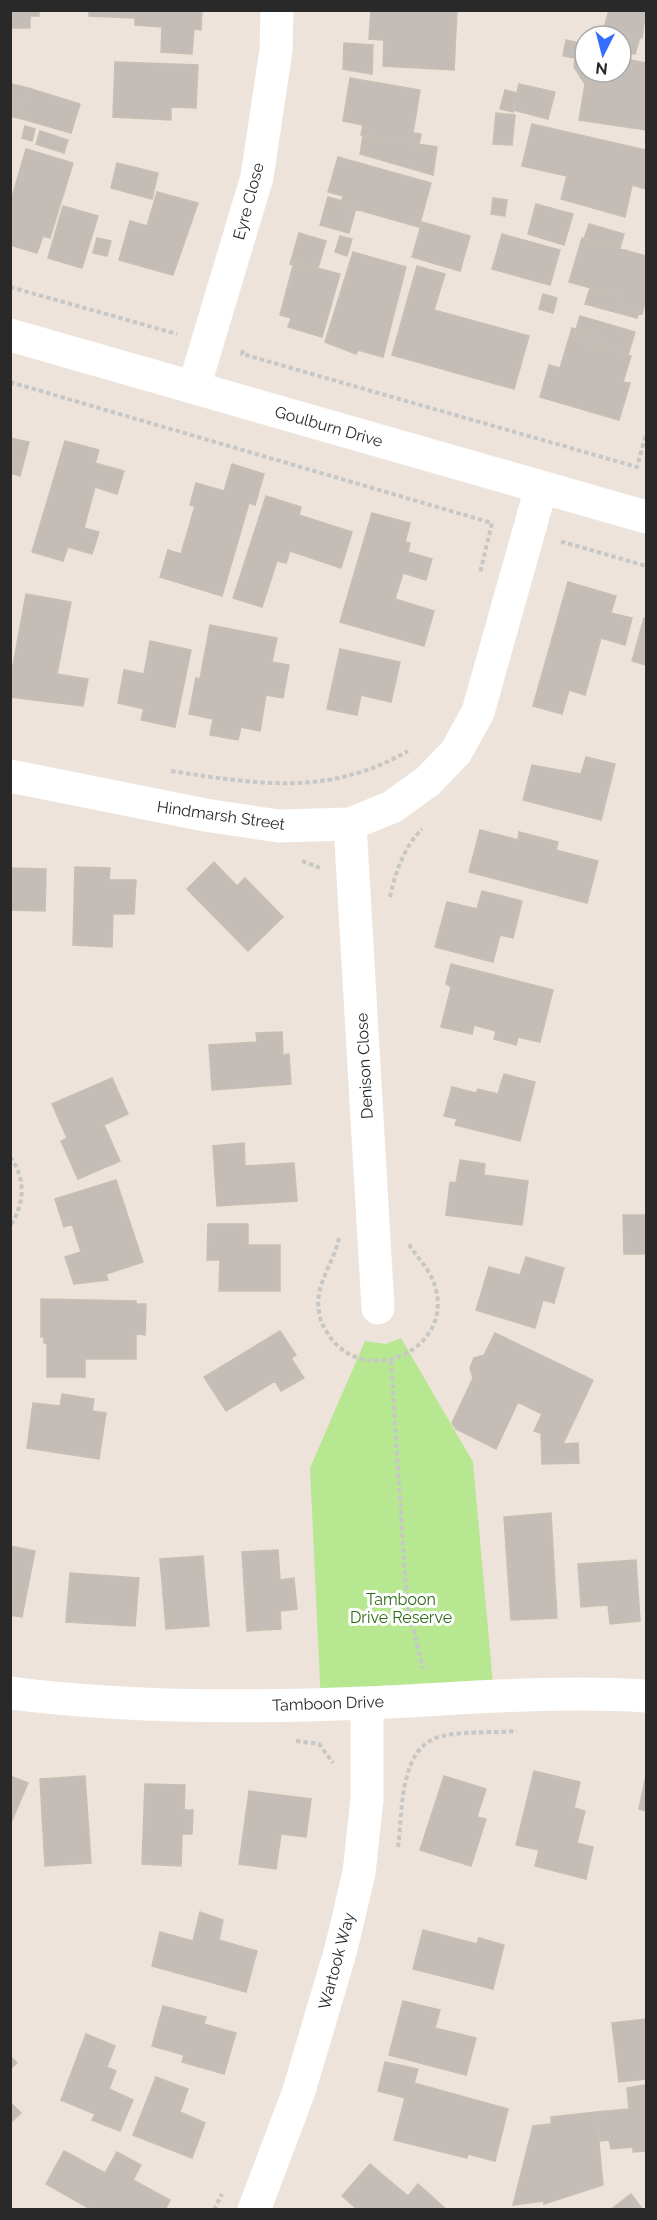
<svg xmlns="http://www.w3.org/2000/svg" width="657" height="2220" font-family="Raleway,sans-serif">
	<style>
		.green { fill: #b8e792 }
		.building { fill: #c4bdb7; stroke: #c8bfb4; stroke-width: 1.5 }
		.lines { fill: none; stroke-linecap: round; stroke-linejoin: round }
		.path { stroke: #c7c7c7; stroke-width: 4; stroke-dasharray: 4.5 3; stroke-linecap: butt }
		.minor { stroke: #fff; stroke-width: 33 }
		.labels { text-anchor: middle; stroke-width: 6; stroke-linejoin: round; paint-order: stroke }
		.street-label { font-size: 16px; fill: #292929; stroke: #fff }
		.park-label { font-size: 16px; fill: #2f6b15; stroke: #fff }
	</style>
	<rect width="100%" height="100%" fill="#ede3da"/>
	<path class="green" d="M401,1338L473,1462L494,1696L321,1705L310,1468L365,1341L386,1344Z"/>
	<path class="building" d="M10,10H39V16H30V28H10Z
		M89,10H202L201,30L194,29L192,54L161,52L162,27L135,25V18L89,16Z
		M371,10H457L454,70L383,66L384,40L369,39Z
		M609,10H646L642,38L604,28Z
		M604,28L640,37L635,54L621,51V36H602Z
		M566,40L585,44V72H621V58L646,63V130L579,120L585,84L574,67L575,58L563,56Z
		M344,43L373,45L372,74L343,69Z
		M115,62L198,65L196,108L171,107V120L113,117Z
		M350,78L420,90L413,133L421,134L419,145L361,135L363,125L343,121Z
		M12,84L28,88L19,118L10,116Z
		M519,84L555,92L548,119L513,110Z
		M28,88L80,104L71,133L19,118Z
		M505,90L517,93L513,112L500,109Z
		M496,113L515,115L512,145L493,144Z
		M532,124L646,150V189L632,185L625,217L561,199L567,176L522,166Z
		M25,126L35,129L32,141L22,138Z
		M40,131L68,140L64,153L36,144Z
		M363,136L437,147L433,175L360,154Z
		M26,149L73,163L50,238L43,236L37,253L10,245V204Z
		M338,157L431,183L419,227L341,205L343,196L328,192Z
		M117,163L158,173L152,199L111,188Z
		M157,192L198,203L173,275L119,260L130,221L147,226Z
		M328,197L357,205L349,233L320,225Z
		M493,198L507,200L505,216L491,214Z
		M536,204L573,214L564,245L528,234Z
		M63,206L98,216L82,268L48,258Z
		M422,222L470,236L460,271L412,257Z
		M589,224L624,234L620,248L584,239Z
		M299,233L326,241L318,268L294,262V265L290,264Z
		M502,234L560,250L550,285L492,269Z
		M340,236L352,239L347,256L335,252Z
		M97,238L111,241L107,256L93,253Z
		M582,238L646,256V298L642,314L620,307L623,297L569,282Z
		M353,252L406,267L383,357L358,350L356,354L325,342Z
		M294,262L340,274L322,337L288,327L291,318L280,315Z
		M417,266L445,274L434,310L529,336L514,389L392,355Z
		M590,288L623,297L620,307L639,313L637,318L585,304Z
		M543,294L557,298L553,313L539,309Z
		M580,316L635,332L628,355L573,339Z
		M572,328L607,339L604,348L631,356L623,382L630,383L619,420L540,397L549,365L560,368Z
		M10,438L29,442L20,476L10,473Z
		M65,441L99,450L95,463L124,471L117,494L95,487L84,528L99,532L92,554L68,547L63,561L32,552Z
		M232,464L264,474L255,505L249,503L222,596L160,577L168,550L181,554L195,506L190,505L196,483L224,491Z
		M266,496L301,507L299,515L352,532L341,568L290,551L286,563L277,561L262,607L233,598Z
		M372,513L410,523L405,542L410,543L408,552L432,559L426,580L403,573L395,599L434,611L424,646L340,622Z
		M568,582L616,596L611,613L632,618L625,645L601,638L585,695L569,690L562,714L533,706Z
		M26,594L71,602L57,674L88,679L83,706L10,697V682Z
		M644,618L646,619V665L632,661Z
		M210,625L277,638L272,662L289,665L283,698L266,695L260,731L241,727L238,740L210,735L213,719L189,714L196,678L200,679Z
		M150,641L191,650L175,727L141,720L144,709L118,703L124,670L144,674Z
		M340,649L400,662L391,702L361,695L357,715L327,709Z
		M586,757L615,764L601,820L523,800L532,765L581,774Z
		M480,830L518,840L519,832L558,842L556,850L598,861L587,903L469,872Z
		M10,858L11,868L46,869L45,911L10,910Z
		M214,862L237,886L245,878L283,917L248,951L187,889Z
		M75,867L110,868L109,880H136L134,914H113L112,947L73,945Z
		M482,891L522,901L513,938L500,935L493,962L435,947L447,902L477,909Z
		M451,964L553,990L540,1042L518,1037L516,1045L494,1039L496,1031L474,1025L472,1034L441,1027L451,987L446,984Z
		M282,1032L283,1055L289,1054L291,1084L212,1090L209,1045L257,1042L256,1033Z
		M504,1074L535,1082L520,1141L455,1125L457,1119L444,1116L452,1087L476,1093L478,1089L498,1094Z
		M112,1078L128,1114L104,1125L120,1161L78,1179L61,1141L67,1138L52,1104Z
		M244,1143L245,1166L294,1163L297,1201L217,1206L213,1146Z
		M460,1160L485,1164L484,1175L528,1181L522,1225L446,1215L450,1182L456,1183Z
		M116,1180L143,1262L106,1274L108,1280L74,1284L65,1257L81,1252L72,1224L64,1227L55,1199Z
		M623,1215H646V1254H624Z
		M208,1224H248V1245H280V1291H219L220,1260H207Z
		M526,1257L564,1268L554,1303L543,1300L535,1328L476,1310L489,1267L520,1275Z
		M41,1299L136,1301V1304H146L145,1335L136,1334V1359H85V1377H47V1343H44V1337H41Z
		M280,1331L296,1355L291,1358L304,1378L281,1391L275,1381L226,1411L204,1377Z
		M495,1333L593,1380L563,1444L578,1443L579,1463L542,1464L541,1433L534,1431L542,1414L518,1402L496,1449L456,1429L452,1423L473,1378L470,1368L474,1358L484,1355Z
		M62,1394L94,1399L92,1411L106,1413L99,1459L27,1448L33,1403L60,1406Z
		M551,1513L557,1618L511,1620L504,1517Z
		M10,1546L35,1551L22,1617L10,1615Z
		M278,1550L280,1580L294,1578L297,1609L280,1611L281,1629L247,1631L242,1552Z
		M203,1556L209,1626L166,1629L160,1559Z
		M636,1560L640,1621L610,1624L608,1605L581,1607L578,1564Z
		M70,1573L139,1578L135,1626L66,1622Z
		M534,1771L580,1782L574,1808L585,1811L577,1843L593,1847L586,1879L535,1866L539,1850L516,1845Z
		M646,1775V1811L639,1809Z
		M10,1776L28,1783L10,1825Z
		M85,1776L91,1863L45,1866L40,1779Z
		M444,1776L486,1789L477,1817L486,1819L471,1866L420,1850Z
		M145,1784L185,1785L184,1810H193L192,1834H182L181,1866L142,1864Z
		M249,1791L311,1799L306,1837L281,1834L276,1869L239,1864Z
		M200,1912L223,1920L219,1940L257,1951L246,1992L152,1966L160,1932L193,1941Z
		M423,1930L477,1944L479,1938L504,1945L493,1989L413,1969Z
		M403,2001L440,2010L435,2028L476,2038L466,2075L389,2055Z
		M163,2006L206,2017L204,2024L236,2033L224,2074L182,2062L184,2055L152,2046Z
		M646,2019V2079L619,2082L612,2023Z
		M86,2034L115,2046L107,2067L116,2071L109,2089L133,2100L120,2131L92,2120L95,2114L61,2100Z
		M10,2056L17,2063L10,2069Z
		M385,2062L418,2069L414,2083L508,2109L495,2161L468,2154L467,2158L394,2140L405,2098L378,2091Z
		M156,2077L188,2089L180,2112L205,2123L192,2158L133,2135Z
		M646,2085V2151L633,2152V2147L611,2149L609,2140L600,2141L596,2112L629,2109L627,2088Z
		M10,2102L21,2113L10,2123Z
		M596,2112L603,2185L544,2204V2201L513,2205L533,2126L551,2124V2117Z
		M64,2151L105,2173L117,2152L141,2165L133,2180L170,2200L165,2210H92L46,2184Z
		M370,2164L408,2196L418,2184L447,2210H358L342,2196Z
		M631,2194L643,2210H610Z"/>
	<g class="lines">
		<path class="path" d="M10,287L177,334
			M243,350L242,354L637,467L646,434
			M10,382L492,523L480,573
			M562,544L563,542L646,566
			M171,771C257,784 328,797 408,751
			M302,861L320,868
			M390,897C395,873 404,847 422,829
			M10,1157C26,1178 25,1204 10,1226
			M339,1238C334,1263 314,1285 319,1312C320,1322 325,1329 330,1337C367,1388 451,1350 436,1290C432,1271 418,1259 408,1243
			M391,1361L407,1604L423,1668
			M296,1741L319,1744L333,1763
			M398,1847C403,1812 398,1746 442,1736C465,1731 493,1733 517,1731
			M214,2210L222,2194"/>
		<path class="minor" d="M10,335L646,517
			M194,387L257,177L276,50L277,10
			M10,776L205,815L278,826L350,824L392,807L428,781L456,752L478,712L541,488
			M350,824L378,1308
			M10,1693C127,1708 248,1708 365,1703C458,1699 553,1690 646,1696
			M254,2210L299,2091L341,1949L359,1873L367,1799V1703"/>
	</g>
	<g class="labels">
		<g class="street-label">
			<text transform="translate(248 201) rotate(-75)" y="6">Eyre Close</text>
			<text transform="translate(329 426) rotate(16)" y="6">Goulburn Drive</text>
			<text transform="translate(221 815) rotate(8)" y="6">Hindmarsh Street</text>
			<text transform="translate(364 1066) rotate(-93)" y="6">Denison Close</text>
			<text transform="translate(328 1703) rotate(-2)" y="6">Tamboon Drive</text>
			<text transform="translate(336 1961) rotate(-75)" y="6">Wartook Way</text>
		</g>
		<g class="park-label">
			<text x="401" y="1605">Tamboon<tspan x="401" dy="18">Drive Reserve</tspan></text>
		</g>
	</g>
	<rect width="657" height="2220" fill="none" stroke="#292929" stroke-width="24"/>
	<g transform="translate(603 54) rotate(186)"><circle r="28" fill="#ffffff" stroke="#a9a9a9" stroke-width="1.5"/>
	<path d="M0-4.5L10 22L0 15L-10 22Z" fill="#356eff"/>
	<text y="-9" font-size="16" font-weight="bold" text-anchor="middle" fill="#292929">N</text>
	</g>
</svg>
